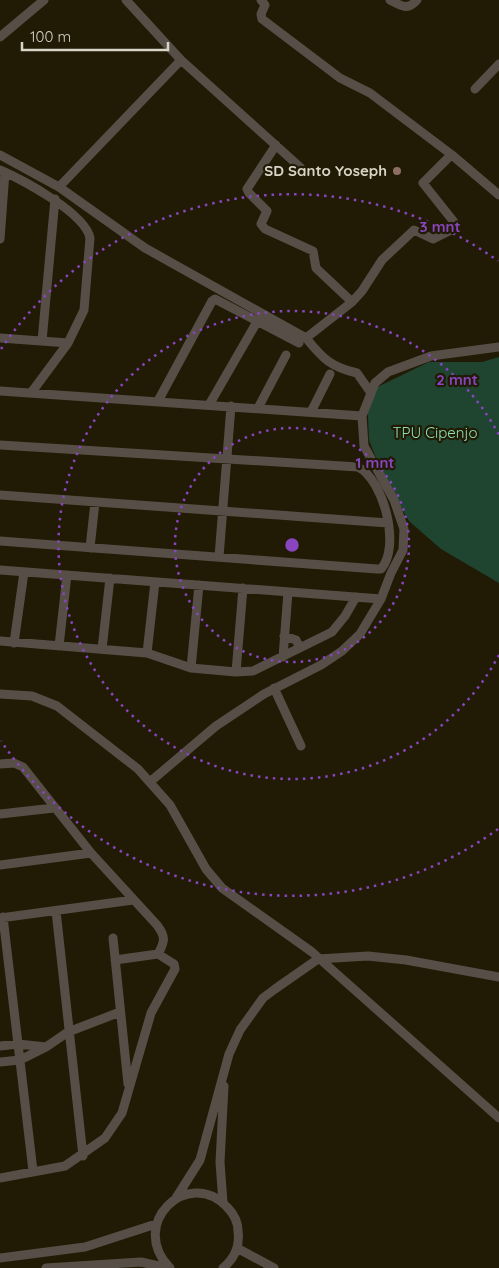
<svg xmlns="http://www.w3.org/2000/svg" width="499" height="1268" font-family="Quicksand,sans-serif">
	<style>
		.green { fill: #1f4531 }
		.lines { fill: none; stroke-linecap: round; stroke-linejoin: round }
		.street { stroke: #574f47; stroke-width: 9 }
		.ring { fill: none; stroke: #8945c0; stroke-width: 2.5; stroke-dasharray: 2.5 5 }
		.education-dot { fill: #8d6e63; stroke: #211b05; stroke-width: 2 }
		.labels { text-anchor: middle; stroke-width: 4.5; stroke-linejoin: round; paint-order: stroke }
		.poi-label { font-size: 15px; font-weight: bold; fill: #d8d4c7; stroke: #211b05; text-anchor: end }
		.park-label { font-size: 15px; fill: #8de1b3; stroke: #211b05 }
		.centre { fill: #8945c0; stroke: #211b05; stroke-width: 2.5 }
		.ring-label { font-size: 15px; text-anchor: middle; font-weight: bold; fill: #8945c0; stroke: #211b05; stroke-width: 4.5; stroke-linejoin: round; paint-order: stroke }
	</style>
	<rect width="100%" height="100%" fill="#211b05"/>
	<path class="green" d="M499,357V583L441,549L409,521L385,480L369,440L367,392L429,362H482Z"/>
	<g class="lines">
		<path class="street" d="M126,0L181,60L301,168
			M261,0L265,5L261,14L262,19L340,78L370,93L452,155
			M390,0C401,6 408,11 417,0
			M0,37L44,0
			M475,89L499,64
			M276,145L247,189L249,193L267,211L261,224L265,229L313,251L316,268L352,302
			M0,155L59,187L145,248L306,338C323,359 331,367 357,373L371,393
			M0,170C23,180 85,213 90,238L84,310L68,343L31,393
			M59,187L181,60
			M0,239L5,172
			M0,338L68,343
			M306,338L352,302L362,291L382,260L414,230L433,239L453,229L454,222L423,183L448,158L452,155L499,195
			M42,341L55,199
			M0,391L362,416
			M158,401L212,301L215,299L299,343
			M209,405L258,320
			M258,408L286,355
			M311,412L330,374
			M0,445L358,467C384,480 401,547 381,569H377L0,541
			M0,495L388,523
			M90,548L95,502
			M219,557L231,406
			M0,570L381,599
			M284,636L296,640L300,648
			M0,641L147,653L191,668L236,672L253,671L332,632L345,616L356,597
			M14,643L24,572
			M59,646L67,575
			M102,649L110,578
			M147,653L155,582
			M283,657L288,592
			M191,668L199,585
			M236,672L243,588
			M274,688L301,746
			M0,694L32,696L57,706L138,769L170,805L206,869L222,888L312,952L499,1118
			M0,764L14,763L23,767L91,853L157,925C166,937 165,941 158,954L174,964L175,969L151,1013L122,1113L105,1138L65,1166L0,1178
			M151,781L216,726L264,694L321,665L342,651L360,634L381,599L391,573L403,550L404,529L394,500L364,446L362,416L375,383L388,372L431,356L499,347
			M0,814L54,808
			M0,865L91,853
			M56,911L83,1156
			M3,917L33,1171
			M0,918L133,900
			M113,938L128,1084
			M115,960L158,954
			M0,1046L18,1044L46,1047L20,1060L0,1062
			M46,1047L68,1032L120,1012
			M176,1198L200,1160L229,1054L240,1030L263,998L275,989L318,959L368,956L406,960L499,977
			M223,1203L220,1162L224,1086
			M237,1248L274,1268
			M0,1258L85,1247L156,1224
			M46,1268L141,1262L168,1268
			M170,1268C127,1224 188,1166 227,1207C234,1214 238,1222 238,1231C240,1246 234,1259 223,1268"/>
	</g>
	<g class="ring">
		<circle cx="292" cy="545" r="117"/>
		<path d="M499 655A234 234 0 1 1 499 435"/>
		<path d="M498 829A351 351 0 0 1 1 741M1 349A351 351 0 0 1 498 261"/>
	</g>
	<circle class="education-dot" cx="397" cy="171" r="5"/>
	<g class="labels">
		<g class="poi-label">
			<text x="387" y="176">SD Santo Yoseph</text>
		</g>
		<g class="park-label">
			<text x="435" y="438">TPU Cipenjo</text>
		</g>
	</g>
	<circle cx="292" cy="545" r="8" class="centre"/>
	<g class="ring-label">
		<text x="440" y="232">3 mnt</text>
		<text x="457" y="385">2 mnt</text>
		<text x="375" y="468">1 mnt</text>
	</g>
	<path d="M22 42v8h146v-8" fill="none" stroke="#d8d4c7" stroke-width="2.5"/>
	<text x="30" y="42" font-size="15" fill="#d8d4c7" stroke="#211b05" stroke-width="4" paint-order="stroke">100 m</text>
</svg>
